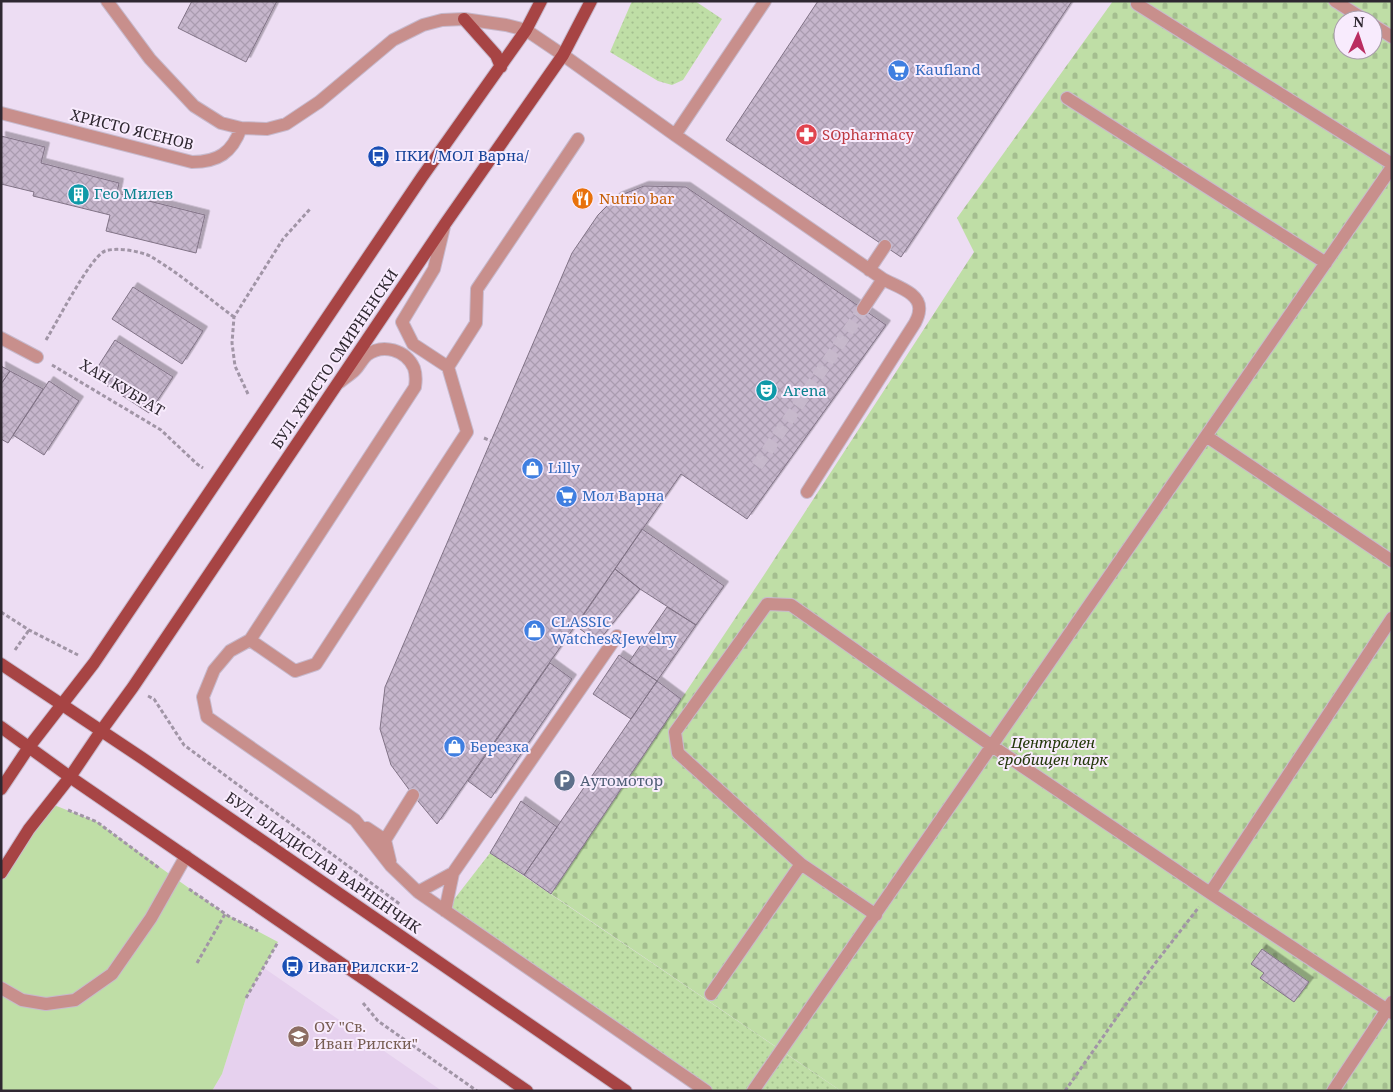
<svg xmlns="http://www.w3.org/2000/svg" width="1393" height="1092" font-family="'Noto Serif',serif">
	<style>
		.built { fill: #e6d1ee }
		.grass { fill: url(#grass-dots) }
		.cemetery { fill: url(#cemetery-stones); fill-rule: evenodd }
		.green { fill: #bfdea6 }
		.building { fill: url(#building-cross-hatch); stroke: #817386; filter: url(#shadow) }
		.lines { fill: none; stroke-linecap: round; stroke-linejoin: round }
		.minor-tunnel { stroke: #c7b9cc; stroke-width: 12; stroke-dasharray: 12 6; stroke-linecap: butt }
		.minor-casing { stroke: #c7b9cc; stroke-width: 14 }
		.major-casing { stroke: #c7b9cc; stroke-width: 14 }
		.path { stroke: #a195a6; stroke-width: 3; stroke-dasharray: 4 2.5; stroke-linecap: butt }
		.minor { stroke: #c88f8c; stroke-width: 12 }
		.major { stroke: #a74444; stroke-width: 12 }
		.labels { text-anchor: middle; stroke-width: 4; stroke-linejoin: round; paint-order: stroke }
		.shop-label { font-size: 15px; fill: #366cbe; stroke: #f8ebfd; text-anchor: start }
		.street-label { font-size: 15px; fill: #2f2831; stroke: #f8ebfd }
		.health-label { font-size: 15px; fill: #be3a42; stroke: #f8ebfd; text-anchor: start }
		.transit-label { font-size: 15px; fill: #164399; stroke: #f8ebfd; text-anchor: start }
		.culture-label { font-size: 15px; fill: #0d838f; stroke: #f8ebfd; text-anchor: start }
		.food-label { font-size: 15px; fill: #c56008; stroke: #f8ebfd; text-anchor: start }
		.park-label { font-size: 15px; font-style: italic; fill: #223709; stroke: #f8ebfd }
		.service-label { font-size: 15px; fill: #4e5e75; stroke: #f8ebfd; text-anchor: start }
		.education-label { font-size: 15px; fill: #785e54; stroke: #f8ebfd; text-anchor: start }
	</style>
	<defs>
		<pattern id="grass-dots" width="8" height="8" patternUnits="userSpaceOnUse" patternTransform="scale(1.25)"><rect width="8" height="8" fill="#bfdea6"/><path d="M2 2h.1M6 6h.1" fill="none" stroke="#a4be8f" stroke-width="1.8" stroke-linecap="round"/></pattern>
		<pattern id="cemetery-stones" width="16" height="16" patternUnits="userSpaceOnUse" patternTransform="scale(1.25)"><rect width="16" height="16" fill="#bfdea6"/><path d="M2 7V4a2 2 0 0 1 4 0v3zM10 15v-3a2 2 0 0 1 4 0v3z" fill="#a4be8f"/></pattern>
		<pattern id="building-cross-hatch" width="8" height="8" patternUnits="userSpaceOnUse" patternTransform="scale(1.25)"><rect width="8" height="8" fill="#c6b6cc"/><path d="M0 0l8 8M0 8l8-8" fill="none" stroke="#aa9cb0"/></pattern>
		<filter id="shadow"><feDropShadow dx="4.5" dy="-4.5" stdDeviation="0" flood-color="#0004"/></filter>
	</defs>
	<rect width="100%" height="100%" fill="#edddf3"/>
	<path class="built" d="M264,968L442,1091H212L222,1074L246,998Z"/>
	<path class="grass" d="M632,1H695L722,19L683,80L672,85L658,81L610,52Z
		M490,853L841,1091H706L445,911Z"/>
	<path class="cemetery" d="M1113,1H1392V1091H841L551,894L764,575L974,252L957,218ZM1343,20H1373V50H1343Z"/>
	<path class="green" d="M49,803L97,822L225,914L278,942L246,998L222,1074L212,1091H1V873Z"/>
	<path class="building" d="M192,1H277L246,62L178,28Z
		M818,1H1072L901,257L726,140Z
		M1,136L45,147L41,163L119,183L117,193L205,215L196,253L106,231L110,215L33,196L34,192L1,184Z
		M644,186L686,187L886,325L747,519L681,474L437,824L413,795L391,765L380,729L385,687L572,253L598,215L616,197Z
		M133,287L203,331L182,364L112,319Z
		M115,340L173,377L149,413L92,376Z
		M1,366L10,371L1,384Z
		M10,371L43,389L8,443L1,439V384Z
		M49,381L79,401L44,455L13,435Z
		M642,529L724,586L696,625L640,589L615,569Z
		M615,569L640,589L598,642L576,626Z
		M667,607L696,625L657,681L629,662Z
		M619,655L657,681L631,719L593,694Z
		M550,663L572,679L491,798L468,781Z
		M657,681L681,699L551,894L524,875Z
		M521,801L557,827L524,875L490,853Z
		M1262,949L1309,982L1294,1002L1260,978L1264,973L1251,964Z"/>
	<g class="lines">
		<path class="minor-tunnel" d="M757,466L863,309"/>
		<defs>
			<path id="minor" d="M107,1L150,59L194,106L221,123L241,128L267,129L286,124L319,102L393,40L423,25L442,20L464,19L506,25L526,30L563,55L675,135L883,279L863,309
				M1335,1L1365,20
				M1137,4L1392,164
				M1373,25L1392,37
				M1067,98L1326,263
				M1,113L192,162C218,162 232,153 241,128
				M675,135L765,1
				M869,270L885,246
				M1,338L37,357
				M448,367L476,323L477,289L578,139
				M340,382C345,378 351,374 355,370C360,365 362,359 367,355C383,343 406,350 414,368C416,374 416,381 415,387L250,640L295,671L316,664L467,432L448,367L413,344L402,322L434,269L444,227
				M1206,436L1392,561
				M807,492L915,323C917,319 919,315 919,311C922,293 895,286 883,279
				M250,640L230,651L214,670L203,697L207,717L355,820L391,866L418,892L706,1091
				M367,828L385,840L390,861
				M385,840L413,795
				M418,892L453,873
				M1210,893L1392,618
				M445,911L453,873L617,636
				M876,915L801,864L678,753L675,732L767,604L791,605L992,746L1210,893L1392,1013
				M1,988L22,1000L46,1004L75,1000L112,974L151,918L186,856
				M711,994L801,864
				M753,1091L1392,167
				M1333,1091L1392,1002"/>
			<path id="major" d="M464,19L496,55L501,67
				M1,664L142,758L626,1091
				M1,727L70,777L527,1091
				M1,789L29,747L94,663L422,177L526,30L541,1
				M1,873L29,829L70,777L101,731L133,687L445,224L563,55L591,1"/>
		</defs>
		<use href="#minor" class="minor-casing"/>
		<use href="#major" class="major-casing"/>
		<path class="path" d="M46,340C56,324 90,257 105,251C117,247 139,251 150,256C179,273 207,297 234,317
			M52,365L161,430L197,464L203,468
			M248,394L235,366L232,343L234,317L283,239L310,209
			M484,438L491,441
			M1,612L29,630L78,655
			M15,650L29,630
			M148,696L154,699L184,745L401,905
			M68,810L97,822L159,868
			M189,889L230,917L258,931
			M197,963L225,914
			M246,998L278,942
			M363,1003L378,1021L477,1091
			M1065,1091L1150,970L1199,907"/>
		<use href="#minor" class="minor"/>
		<use href="#major" class="major"/>
	</g>
	<defs>
		<symbol id="supermarket-disc" viewBox="-11 -11 22 22"><circle r="9.5" fill="#3f7fe0" stroke="#f8ebfd"/><path d="M-6-5.5h2.5l.6 2H6L4.5 2H-2.5L-4.4-4H-6ZM-1.5 3.2a1.3 1.3 0 1 0 .1 0ZM3 3.2a1.3 1.3 0 1 0 .1 0Z" fill="#fff"/></symbol>
		<symbol id="pharmacy-disc" viewBox="-11 -11 22 22"><circle r="9.5" fill="#e0444e" stroke="#f8ebfd"/><path d="M-2-6h4v4h4v4h-4v4h-4v-4h-4v-4h4Z" fill="#fff"/></symbol>
		<symbol id="bus-disc" viewBox="-11 -11 22 22"><circle r="9.5" fill="#1a4fb4" stroke="#f8ebfd"/><path d="M-5-6H5V4H4V6H2V4H-2V6H-4V4H-5ZM-3.5-4V0h7V-4ZM-3.5 1.2v1.5H-2V1.2ZM2 1.2v1.5H3.5V1.2Z" fill="#fff"/></symbol>
		<symbol id="building-disc" viewBox="-11 -11 22 22"><circle r="9.5" fill="#0f9aa8" stroke="#f8ebfd"/><path d="M-4-6H4V6H1V3H-1V6H-4ZM-2.5-4.3h1.7v1.8h-1.7ZM.8-4.3h1.7v1.8H.8ZM-2.5-1h1.7V.8h-1.7ZM.8-1h1.7V.8H.8Z" fill="#fff"/></symbol>
		<symbol id="restaurant-disc" viewBox="-11 -11 22 22"><circle r="9.5" fill="#e8710a" stroke="#f8ebfd"/><path d="M-5-6h1v4h1v-4h1v4h1v-4h1v5L-1.5 .5V6h-2V.5L-5-1ZM5-6V6H3V1.5H1.5Q1.5-4 5-6Z" fill="#fff"/></symbol>
		<symbol id="theatre-disc" viewBox="-11 -11 22 22"><circle r="9.5" fill="#0f9aa8" stroke="#f8ebfd"/><path d="M-5-5.5Q0-4 5-5.5V0Q5 5 0 6Q-5 5-5 0ZM-3.3-2.5H-1v1.5H-3.3ZM1-2.5H3.3v1.5H1ZM-2.8 1Q0 5.5 2.8 1Z" fill="#fff"/></symbol>
		<symbol id="shop-disc" viewBox="-11 -11 22 22"><circle r="9.5" fill="#3f7fe0" stroke="#f8ebfd"/><path d="M-5-2.5h2.3a2.7 3.5 0 0 1 5.4 0H5L5.5 6h-11ZM-1.5-2.5h3a1.5 2.3 0 0 0-3 0Z" fill="#fff"/></symbol>
		<symbol id="parking-disc" viewBox="-11 -11 22 22"><circle r="9.5" fill="#5c6f8a" stroke="#f8ebfd"/><path d="M-3.5-5.5H1a3.5 3.5 0 0 1 0 7H-1V5.5H-3.5ZM-1-3.4V-.6H.8a1.4 1.4 0 0 0 0-2.8Z" fill="#fff"/></symbol>
		<symbol id="school-disc" viewBox="-11 -11 22 22"><circle r="9.5" fill="#8d6e63" stroke="#f8ebfd"/><path d="M0-5L7-2L0 1L-7-2ZM-4 1L0 2.5L4 1V4Q0 6-4 4Z" fill="#fff"/></symbol>
	</defs>
	<g fill-rule="evenodd">
		<use href="#supermarket-disc" x="886" y="58" width="25" height="25"/>
		<use href="#pharmacy-disc" x="794" y="122" width="25" height="25"/>
		<use href="#bus-disc" x="366" y="144" width="25" height="25"/>
		<use href="#building-disc" x="66" y="182" width="25" height="25"/>
		<use href="#restaurant-disc" x="570" y="186" width="25" height="25"/>
		<use href="#theatre-disc" x="754" y="378" width="25" height="25"/>
		<use href="#shop-disc" x="520" y="456" width="25" height="25"/>
		<use href="#supermarket-disc" x="554" y="484" width="25" height="25"/>
		<use href="#shop-disc" x="522" y="618" width="25" height="25"/>
		<use href="#shop-disc" x="442" y="734" width="25" height="25"/>
		<use href="#parking-disc" x="552" y="768" width="25" height="25"/>
		<use href="#bus-disc" x="280" y="954" width="25" height="25"/>
		<use href="#school-disc" x="286" y="1024" width="25" height="25"/>
	</g>
	<g class="labels">
		<g class="shop-label">
			<text x="915" y="75">Kaufland</text>
			<text x="548" y="473">Lilly</text>
			<text x="582" y="501">Мол Варна</text>
			<text x="551" y="627">CLASSIC<tspan x="551" dy="17">Watches&amp;Jewelry</tspan></text>
			<text x="470" y="752">Березка</text>
		</g>
		<g class="street-label">
			<text transform="translate(132 130) rotate(14)" y="5">ХРИСТО ЯСЕНОВ</text>
			<text transform="translate(335 359) rotate(-56)" y="5">БУЛ. ХРИСТО СМИРНЕНСКИ</text>
			<text transform="translate(122 388) rotate(31)" y="5">ХАН КУБРАТ</text>
			<text transform="translate(323 863) rotate(35)" y="5">БУЛ. ВЛАДИСЛАВ ВАРНЕНЧИК</text>
		</g>
		<g class="health-label">
			<text x="822" y="140">SOpharmacy</text>
		</g>
		<g class="transit-label">
			<text x="395" y="161">ПКИ /МОЛ Варна/</text>
			<text x="308" y="972">Иван Рилски-2</text>
		</g>
		<g class="culture-label">
			<text x="94" y="199">Гео Милев</text>
			<text x="783" y="396">Arena</text>
		</g>
		<g class="food-label">
			<text x="599" y="204">Nutrio bar</text>
		</g>
		<g class="park-label">
			<text x="1053" y="748">Централен<tspan x="1053" dy="17">гробищен парк</tspan></text>
		</g>
		<g class="service-label">
			<text x="580" y="786">Аутомотор</text>
		</g>
		<g class="education-label">
			<text x="314" y="1032">ОУ "Св.<tspan x="314" dy="17">Иван Рилски"</tspan></text>
		</g>
	</g>
	<rect width="1393" height="1092" fill="none" stroke="#2f2831" stroke-width="5"/>
	<g transform="translate(1358 35) rotate(3)"><circle r="24" fill="#f8ebfd" stroke="#a89dab"/>
	<path d="M0-4L9 19L0 12L-9 19Z" fill="#ba2d61"/>
	<text y="-8" font-size="14" font-weight="bold" text-anchor="middle" fill="#2f2831">N</text>
	</g>
</svg>
